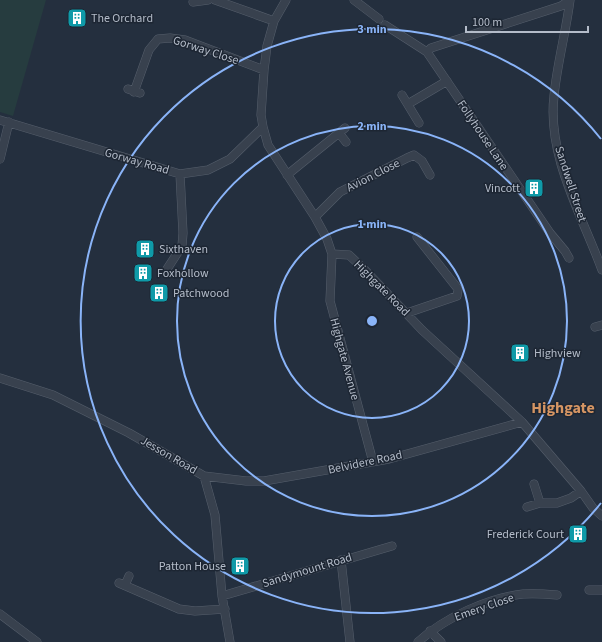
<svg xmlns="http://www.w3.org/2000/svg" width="602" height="642" font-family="'Source Sans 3',sans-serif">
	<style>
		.park { fill: #263c3f }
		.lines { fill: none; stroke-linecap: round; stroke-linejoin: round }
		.minor-casing { stroke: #565f6c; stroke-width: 9 }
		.minor { stroke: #38414e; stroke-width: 8 }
		.ring { fill: none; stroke: #8ab4f8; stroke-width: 2 }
		.labels { text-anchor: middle; stroke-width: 3; stroke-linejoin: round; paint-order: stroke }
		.poi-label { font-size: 12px; fill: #b4bcc9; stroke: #1d2633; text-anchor: start }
		.street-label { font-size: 12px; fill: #b4bcc9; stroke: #1d2633 }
		.district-label { font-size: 16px; font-weight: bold; fill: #d59563; stroke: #1d2633 }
		.centre { fill: #8ab4f8; stroke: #1d2633; stroke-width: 2 }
		.ring-label { font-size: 12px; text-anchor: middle; font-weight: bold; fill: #8ab4f8; stroke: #1d2633; stroke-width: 3; stroke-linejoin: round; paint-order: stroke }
	</style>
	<rect width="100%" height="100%" fill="#242f3e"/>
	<path class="park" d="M0,0H46L13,116L0,112Z"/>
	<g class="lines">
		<defs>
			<path id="minor" d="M215,0L274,21
				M286,0L274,21L267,46L264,70L261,115L263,127L268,145L315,217L327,239L332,254L330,301L373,462
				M354,0L379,19
				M570,0C566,32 557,64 554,96C547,157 582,215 602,270
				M193,2L208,0
				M385,25L427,52L550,233L565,251L569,258
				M427,52L431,48L561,6L570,0
				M128,89L140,93
				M134,92L149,50L158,39L170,38L185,40L264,70
				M402,95L419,123
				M408,104L447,81
				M0,120L180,174L208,170L230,159L263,127
				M339,133L346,142
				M0,159L9,122
				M287,175L345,128
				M315,217L340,192L407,158L414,155L422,161L430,175
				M332,254L349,255L365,270L422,330L522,422L581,491L593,508L602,516
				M167,269L182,246L183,233L180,174
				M407,313L457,296L458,289L417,237
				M595,327L602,325
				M0,378L53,395L129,433L204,476L246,481H264L389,459L522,422
				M204,476L215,515L222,596L230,642
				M534,484L540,503
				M527,507L540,503H557L571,498L581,491
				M341,560L350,642
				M119,583L179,609L195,611L225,609
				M125,585L129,576
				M589,590H602
				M222,596L392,546
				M0,614L37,642
				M430,631L441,642
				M418,642C444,618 488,598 523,594C534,593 546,594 557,595"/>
		</defs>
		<use href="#minor" class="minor-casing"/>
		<use href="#minor" class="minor"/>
	</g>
	<g class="ring">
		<circle cx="372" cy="321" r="97"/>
		<circle cx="372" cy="321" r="195"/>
		<path d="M601 503A292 292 0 1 1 601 139"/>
	</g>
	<defs>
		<symbol id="building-square" viewBox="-11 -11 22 22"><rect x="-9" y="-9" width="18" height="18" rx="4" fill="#0f9aa8" stroke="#1d2633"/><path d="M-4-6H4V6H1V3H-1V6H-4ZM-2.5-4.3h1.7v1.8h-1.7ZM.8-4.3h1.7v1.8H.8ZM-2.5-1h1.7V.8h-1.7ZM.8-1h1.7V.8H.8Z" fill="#fff"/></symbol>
	</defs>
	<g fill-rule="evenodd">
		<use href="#building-square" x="66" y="7" width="22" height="22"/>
		<use href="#building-square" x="523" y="177" width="22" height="22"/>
		<use href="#building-square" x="134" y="238" width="22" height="22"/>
		<use href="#building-square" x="132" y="262" width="22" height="22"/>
		<use href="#building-square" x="148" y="282" width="22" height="22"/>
		<use href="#building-square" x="509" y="342" width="22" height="22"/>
		<use href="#building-square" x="567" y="523" width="22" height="22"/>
		<use href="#building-square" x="229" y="555" width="22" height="22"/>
	</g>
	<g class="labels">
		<g class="poi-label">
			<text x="91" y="22">The Orchard</text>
			<text x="520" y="192" text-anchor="end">Vincott</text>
			<text x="159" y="253">Sixthaven</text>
			<text x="157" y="277">Foxhollow</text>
			<text x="173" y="297">Patchwood</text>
			<text x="534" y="357">Highview</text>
			<text x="564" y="538" text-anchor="end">Frederick Court</text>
			<text x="226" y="570" text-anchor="end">Patton House</text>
		</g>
		<g class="street-label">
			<text transform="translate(206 50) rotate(18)" y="4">Gorway Close</text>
			<text transform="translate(483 135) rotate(56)" y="4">Follyhouse Lane</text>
			<text transform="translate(137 161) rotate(16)" y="4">Gorway Road</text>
			<text transform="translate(373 175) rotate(-27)" y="4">Avion Close</text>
			<text transform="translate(571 184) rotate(72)" y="4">Sandwell Street</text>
			<text transform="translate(382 288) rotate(45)" y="4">Highgate Road</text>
			<text transform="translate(345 359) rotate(75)" y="4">Highgate Avenue</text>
			<text transform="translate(169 455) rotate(30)" y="4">Jesson Road</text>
			<text transform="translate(365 462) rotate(-12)" y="4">Belvidere Road</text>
			<text transform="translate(307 570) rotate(-17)" y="4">Sandymount Road</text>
			<text transform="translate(484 607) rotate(-19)" y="4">Emery Close</text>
		</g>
		<g class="district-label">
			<text x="563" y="413">Highgate</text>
		</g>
	</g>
	<circle cx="372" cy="321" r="6" class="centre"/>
	<g class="ring-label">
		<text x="372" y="33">3 min</text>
		<text x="372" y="130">2 min</text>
		<text x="372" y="228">1 min</text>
	</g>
	<path d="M466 26v6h122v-6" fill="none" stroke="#b4bcc9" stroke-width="2"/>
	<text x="472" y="26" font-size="12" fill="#b4bcc9" stroke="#1d2633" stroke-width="3" paint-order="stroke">100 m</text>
</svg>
